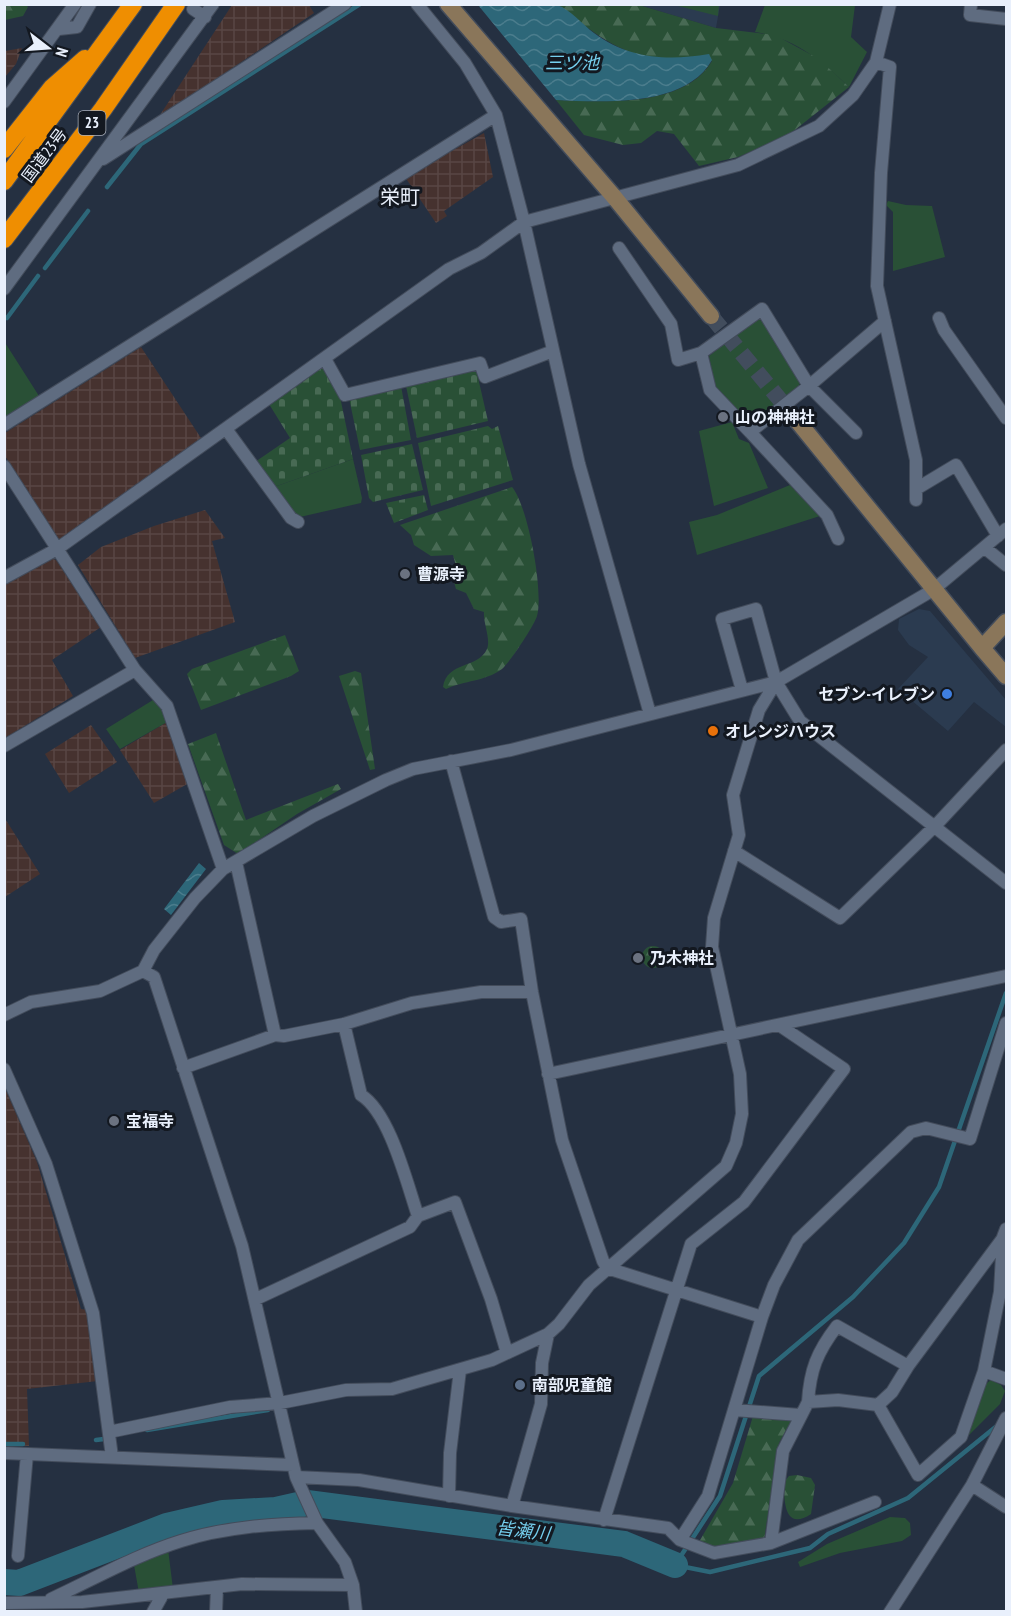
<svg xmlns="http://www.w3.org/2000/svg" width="1011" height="1616" font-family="'PT Sans Narrow','Noto Sans JP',sans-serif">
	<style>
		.built { fill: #2b3b50 }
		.industrial { fill: url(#industrial-grid) }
		.green { fill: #295036 }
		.forest { fill: url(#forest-firs) }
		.cemetery { fill: url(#cemetery-stones) }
		.water { fill: url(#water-waves) }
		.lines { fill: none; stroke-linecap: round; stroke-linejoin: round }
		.stream { stroke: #2d6779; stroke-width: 4.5 }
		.river { stroke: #2d6779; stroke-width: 26 }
		.secondary-tunnel { stroke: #424d5d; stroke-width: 16; stroke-dasharray: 16 8; stroke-linecap: butt }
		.street-casing { stroke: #434c5b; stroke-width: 14 }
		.secondary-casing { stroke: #434c5b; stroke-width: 19 }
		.highway-casing { stroke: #434c5b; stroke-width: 20 }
		.street { stroke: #5f6c80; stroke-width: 12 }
		.secondary { stroke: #8a765a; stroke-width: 16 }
		.highway { stroke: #ef8e01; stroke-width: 18 }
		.worship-dot { fill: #6b7280; stroke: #131820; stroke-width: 2 }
		.shop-dot { fill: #3f7fe0; stroke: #131820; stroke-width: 2 }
		.food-dot { fill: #e8710a; stroke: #131820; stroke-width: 2 }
		.service-dot { fill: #5c6f8a; stroke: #131820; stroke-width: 2 }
		.labels { text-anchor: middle; stroke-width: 6; stroke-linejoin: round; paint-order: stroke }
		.shield { fill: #131820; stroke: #a9afba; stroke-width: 1.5 }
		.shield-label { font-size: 15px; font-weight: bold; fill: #e9f0fc }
		.street-label { font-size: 16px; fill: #e9f0fc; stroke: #131820 }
		.poi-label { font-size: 16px; font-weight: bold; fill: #e9f0fc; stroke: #131820; text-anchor: start }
		.water-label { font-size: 18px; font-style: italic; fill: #75cfee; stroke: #131820 }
		.quarter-label { font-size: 20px; fill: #e9f0fc; stroke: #131820 }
	</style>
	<defs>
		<pattern id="industrial-grid" width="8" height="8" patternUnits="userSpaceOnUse" patternTransform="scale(1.5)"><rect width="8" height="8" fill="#46322f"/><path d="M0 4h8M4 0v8" fill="none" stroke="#584644"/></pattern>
		<pattern id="forest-firs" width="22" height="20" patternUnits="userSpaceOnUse" patternTransform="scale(1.5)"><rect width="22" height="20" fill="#295036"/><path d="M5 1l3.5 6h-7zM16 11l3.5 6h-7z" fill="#486a54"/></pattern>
		<pattern id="cemetery-stones" width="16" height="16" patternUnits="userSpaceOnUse" patternTransform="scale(1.5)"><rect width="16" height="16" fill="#295036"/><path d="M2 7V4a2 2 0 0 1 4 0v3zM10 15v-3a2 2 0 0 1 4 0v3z" fill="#486a54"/></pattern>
		<pattern id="water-waves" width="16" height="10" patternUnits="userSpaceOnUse" patternTransform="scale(1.5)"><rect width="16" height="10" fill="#2d6779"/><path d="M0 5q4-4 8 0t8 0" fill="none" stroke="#4b7d8d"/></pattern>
	</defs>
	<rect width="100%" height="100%" fill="#253041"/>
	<path class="built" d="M639,5H720L716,28Z
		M919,609L930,611L1006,700V727L974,702L948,731L898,689L928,657L909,645L898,630L899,619Z"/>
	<path class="industrial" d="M232,5H309L314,13L158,118Z
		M22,48L16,64L5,77V51Z
		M484,133L493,177L444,211L447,216L436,223L405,177Z
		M141,347L201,438L113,504L107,505L59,540L5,456V433Z
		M205,510L225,538L212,541L235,622L135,658L78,565L101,547L154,526Z
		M50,558L56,560L101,627L52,660L73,696L5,738V583Z
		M167,722L189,783L154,803L120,750Z
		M91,725L117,762L69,793L45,754Z
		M4,817L40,874L5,897H4Z
		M4,1086L37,1162L81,1309L88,1310L98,1381L27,1389L29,1446L5,1445Z"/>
	<path class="green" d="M674,5L719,4V5L718,16Z
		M765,5H855L851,37L867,52L849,87C822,61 793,37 755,32Z
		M888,201L906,205L932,206L945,257L893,271V212L886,205Z
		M756,319L763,321L800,381L799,387L754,422L746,421L715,387L709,356Z
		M4,341L39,396L4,418Z
		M732,422L739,439L749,443L768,488L714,506L699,431Z
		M353,459L362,498L361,503L300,517L294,515L274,487Z
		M790,485L820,516L697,555L689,522L717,515Z
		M153,700L163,711L167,722L120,749L106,729Z
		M991,1380L1001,1385L1005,1391L1000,1404L964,1440L983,1386Z
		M890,1517L905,1518L910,1523L911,1535L902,1541L840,1553L800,1567L798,1562L827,1544Z
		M168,1549L173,1589L139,1593L134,1565Z"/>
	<path class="forest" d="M557,4L639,5L716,28L775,35L819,59L849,87L786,137L738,157L699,166L674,134L657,131L641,143L623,145L584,135L556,100C602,102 685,108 712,61C692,59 671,61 651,58C614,51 586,27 557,4Z
		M4,5H26L28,7L23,16L5,20Z
		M512,487C528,506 544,592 537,616C534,626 510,662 502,669C484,682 465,680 446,689L443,687C447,661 478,669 487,649C491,639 483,623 484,612L474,609L466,593L456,589L454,582L458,573L453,555L431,556L414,545L411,535L400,525Z
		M285,635L299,671L291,676L201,710L187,674L192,669Z
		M355,671L361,673L375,769L370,770L339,676Z
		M216,733L246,820L338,784L341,789L297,814L238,854L224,845L188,744Z
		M642 957a11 11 0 1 1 22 0a11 11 0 1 1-22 0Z
		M753,1416L790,1418L791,1421L779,1443L764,1540L719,1548L699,1542L733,1483Z
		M797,1475L811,1478L815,1485L811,1514C784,1532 784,1500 784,1482L789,1476Z"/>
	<path class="cemetery" d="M319,367L323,368L339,392L353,459L274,487L255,462L290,438L269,404Z
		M476,369L488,421L417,438L406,386Z
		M401,386L411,440L360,450L349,398Z
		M488,426L492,429L498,426L513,480L431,506L418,443Z
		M412,444L423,490L373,502L369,498L361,455Z
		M424,495L428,510L394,523L386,503Z"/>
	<path class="water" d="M478,5C492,4 548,1 557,5C570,9 583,25 594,33C629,59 668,61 709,54L712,60C685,108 602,102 556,100Z
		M199,863L206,869L171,915L164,909Z"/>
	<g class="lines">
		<path class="stream" d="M107,187L141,144L360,4
			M45,268L88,211
			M7,318L38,276
			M998,1425L908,1498L828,1534L810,1548L710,1572L675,1565L720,1496L759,1376L853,1297L904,1243L939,1187L1006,993
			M147,1430L268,1410
			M96,1440L104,1439
			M4,1444H23"/>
		<path class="river" d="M4,1582L19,1583L167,1526L223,1513L276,1510L307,1503L624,1544L675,1565"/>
		<path class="secondary-tunnel" d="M711,316L795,418"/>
		<defs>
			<path id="street" d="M417,4L465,63L496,115L524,222L579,464L650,714
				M971,4L970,15L1006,19
				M193,9L205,17
				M59,29L77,27L90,4
				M876,62L890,67L881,173L877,286L916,460V500
				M4,102L75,4
				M103,159L345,4
				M619,248L671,324L678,360L701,353L710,390L750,432
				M4,289L213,4
				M939,318L944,330L1006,418
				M701,353L762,309L809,386L885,321
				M325,359L345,395L480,363L485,377L553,351
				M4,425L496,115
				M226,429L291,518L298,522
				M4,466L135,670L167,706L223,869
				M916,489L956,465L998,536
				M838,539L827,515L750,432L809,386L856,433
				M985,548L1006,565
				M4,578L57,549L449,269L481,253L524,222L738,165L819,126L853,95L876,62L890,4
				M742,690L722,619L756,609L776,682L800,721L1006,883
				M4,746L135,670
				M451,761L494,917L501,922L521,919L532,992L562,1140L603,1261L607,1268L762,1317
				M734,851L840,918L936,825L1006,750
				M236,862L275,1035
				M143,971L154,977L242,1246L296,1477L317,1523L345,1562L353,1585L356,1612
				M4,1015L31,1002L100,991L143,971L154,950L195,898L223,869L313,816L386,780L413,769L511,750L776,682L933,590L1006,529
				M344,1024L361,1095C390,1113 407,1184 418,1216
				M183,1068L275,1035L284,1036L344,1024L412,1003L481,992H532
				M4,1069L46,1164L93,1313L112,1457
				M548,1074L1006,976
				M1006,1229L1003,1237L1000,1292L984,1371L1006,1379
				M256,1299L410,1227L418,1216L455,1202L491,1299L507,1353
				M908,1366L1003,1238
				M878,1405L918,1475L961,1437L984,1371
				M734,1410L800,1415
				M109,1432L230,1407L280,1403L346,1390L392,1389L492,1360L548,1334L559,1324L589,1285L726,1166L736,1143L742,1114L740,1074L712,947L714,918L739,835L733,795L759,710L776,682
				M4,1453L293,1465
				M296,1477L359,1480L512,1506L668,1528L680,1540L708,1496L762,1317L774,1285L798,1240L911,1132L926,1128L970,1139L1006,1023
				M972,1485L1006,1507
				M449,1496L450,1453L460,1370
				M512,1506L541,1404L542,1363L548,1334
				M604,1520L691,1244L744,1202L844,1069L779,1025
				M680,1540L714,1553L771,1543L875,1502
				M771,1543L783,1451L808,1402L838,1400L878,1405L892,1392L908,1366L837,1326C817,1352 810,1370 808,1402
				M18,1556L27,1454
				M51,1599C94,1579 136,1555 181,1541C225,1527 272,1524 317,1523
				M4,1603L82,1602L242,1584L353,1585
				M153,1612L163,1594
				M216,1612L217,1587
				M890,1612L972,1485L1006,1418"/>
			<path id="secondary" d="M448,4L615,198L711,316
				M795,418L982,648
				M1006,622L982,648L1006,676"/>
			<path id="highway" d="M4,149L52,88L85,59
				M4,181L133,4
				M4,239L103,109L176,4"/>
		</defs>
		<use href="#street" class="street-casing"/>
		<use href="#secondary" class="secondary-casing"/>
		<use href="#highway" class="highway-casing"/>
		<use href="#street" class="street"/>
		<use href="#secondary" class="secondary"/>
		<use href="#highway" class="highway"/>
	</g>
	<g class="worship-dot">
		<circle cx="723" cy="417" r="6"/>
		<circle cx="405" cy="574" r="6"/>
		<circle cx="638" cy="958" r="6"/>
		<circle cx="114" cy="1121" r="6"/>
	</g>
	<circle class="shop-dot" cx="947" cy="694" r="6"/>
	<circle class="food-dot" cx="713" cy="731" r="6"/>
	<circle class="service-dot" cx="520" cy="1385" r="6"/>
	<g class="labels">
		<rect class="shield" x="78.5" y="111" width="27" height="24" rx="4.5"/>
		<g class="shield-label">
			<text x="92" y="128">23</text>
		</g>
		<g class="street-label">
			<text transform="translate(44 155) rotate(-53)" y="6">国道23号</text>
		</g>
		<g class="poi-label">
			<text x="735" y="423">山の神神社</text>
			<text x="417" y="580">曹源寺</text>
			<text x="935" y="700" text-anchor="end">セブン-イレブン</text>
			<text x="725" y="737">オレンジハウス</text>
			<text x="650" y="964">乃木神社</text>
			<text x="126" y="1127">宝福寺</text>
			<text x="532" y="1391">南部児童館</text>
		</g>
		<g class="water-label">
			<text x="572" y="69">三ツ池</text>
			<text transform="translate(523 1531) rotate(7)" y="6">皆瀬川</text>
		</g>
		<g class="quarter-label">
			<text x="400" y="204">栄町</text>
		</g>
	</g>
	<rect width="1011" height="1616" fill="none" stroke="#e9f0fc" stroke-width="12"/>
	<g transform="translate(48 48) rotate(107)" stroke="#131820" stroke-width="4.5" paint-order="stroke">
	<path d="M0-4.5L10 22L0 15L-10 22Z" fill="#e9f0fc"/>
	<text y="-9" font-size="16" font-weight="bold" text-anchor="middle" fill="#e9f0fc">N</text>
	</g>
</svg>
